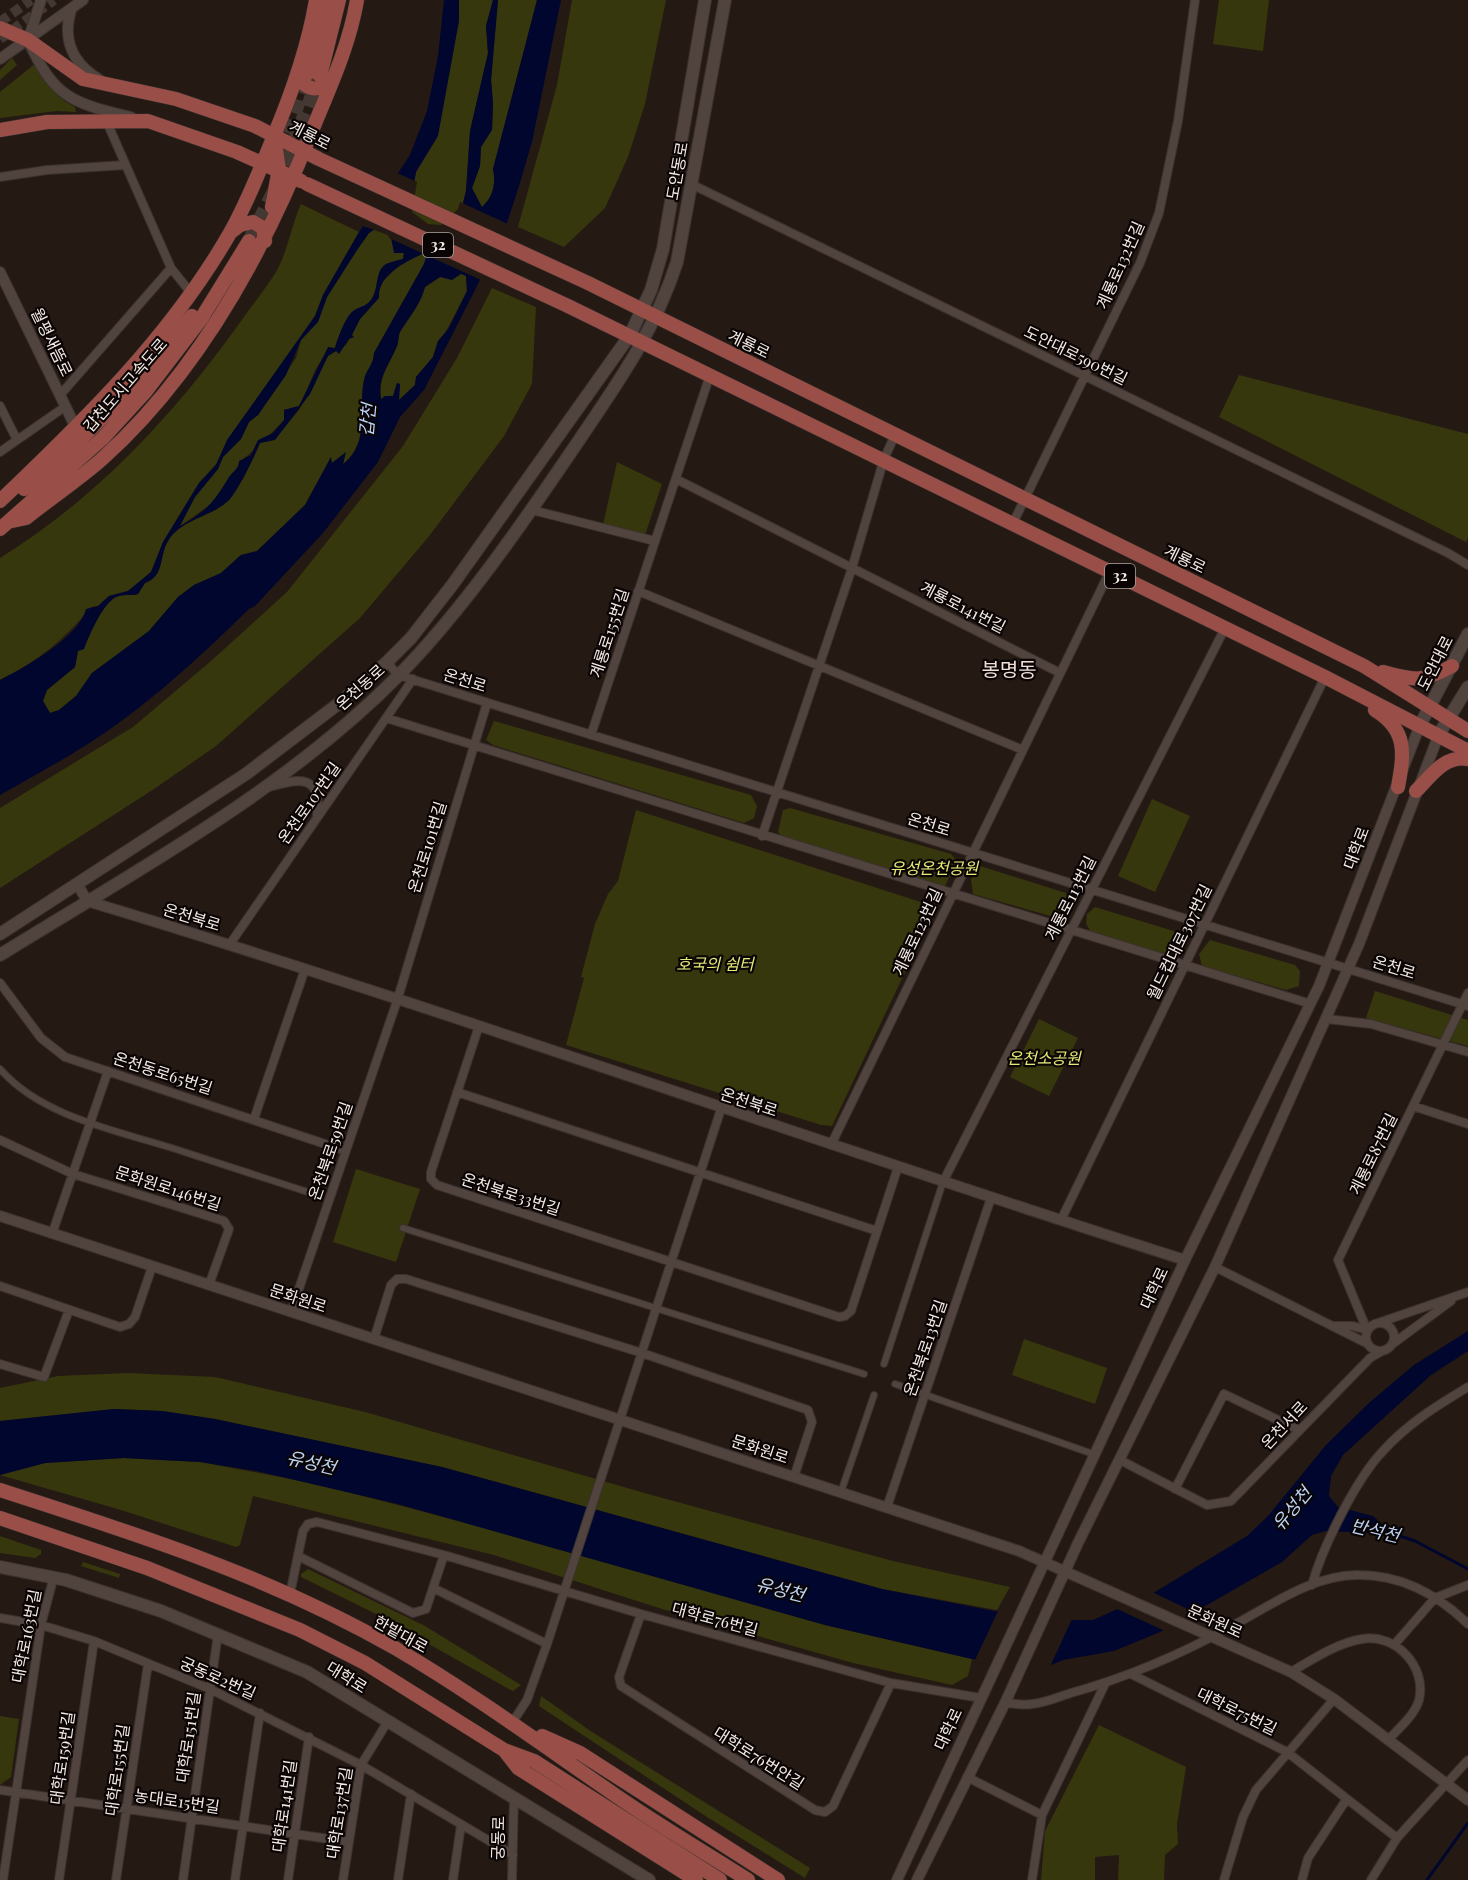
<svg xmlns="http://www.w3.org/2000/svg" width="1468" height="1880" font-family="'Playfair Display','Noto Sans KR',serif">
	<style>
		.green { fill: #36370d }
		.water { fill: #00062e; fill-rule: evenodd }
		.pier { fill: #251913 }
		.lines { fill: none; stroke-linecap: round; stroke-linejoin: round }
		.stream { stroke: #00062e; stroke-width: 3 }
		.tertiary-tunnel { stroke: #443833; stroke-width: 10; stroke-dasharray: 10 5; stroke-linecap: butt }
		.primary-tunnel { stroke: #443833; stroke-width: 14; stroke-dasharray: 14 7; stroke-linecap: butt }
		.pedestrian-casing { stroke: #3b3230; stroke-width: 8 }
		.minor-casing { stroke: #3b3230; stroke-width: 10 }
		.tertiary-casing { stroke: #3b3230; stroke-width: 12 }
		.secondary-casing { stroke: #3b3230; stroke-width: 14 }
		.primary-casing { stroke: #3b3230; stroke-width: 15 }
		.pedestrian { stroke: #51433d; stroke-width: 6 }
		.minor { stroke: #51433d; stroke-width: 8 }
		.tertiary { stroke: #51433d; stroke-width: 10 }
		.secondary { stroke: #51433d; stroke-width: 12 }
		.primary { stroke: #994f48; stroke-width: 14 }
		.primary-bridge-casing { stroke: #3b3230; stroke-width: 15; stroke-linecap: butt }
		.primary-bridge { stroke: #994f48; stroke-width: 14 }
		.labels { text-anchor: middle; stroke-width: 4.5; stroke-linejoin: round; paint-order: stroke }
		.shield { fill: #0a0504; stroke: #ada5a2; stroke-width: 1.5 }
		.shield-label { font-size: 15px; font-weight: bold; fill: #f3eae6 }
		.street-label { font-size: 16px; fill: #f3eae6; stroke: #0a0504 }
		.park-label { font-size: 16px; font-style: italic; fill: #e4e977; stroke: #0a0504 }
		.water-label { font-size: 18px; font-style: italic; fill: #bbd3f6; stroke: #0a0504 }
		.quarter-label { font-size: 20px; fill: #f1dfd8; stroke: #0a0504 }
	</style>
	<rect width="100%" height="100%" fill="#251913"/>
	<path class="green" d="M459,0H493L486,26L488,53L470,131L466,191L461,211L442,229L427,227L409,214L416,172L453,46L459,21Z
		M498,0H537L493,169C496,184 493,197 482,208L472,188L480,166L481,147L492,129L493,103L491,80Z
		M572,0H666L645,104L628,157L605,208L564,247L518,227L557,85Z
		M1219,0H1269L1263,51L1213,44Z
		M12,58L17,65L0,80V70Z
		M36,63C46,83 55,97 75,107L76,112L57,111L0,118V92Z
		M301,204L359,232L323,295L315,316L228,440L216,464L199,483L163,542L151,572L128,591L109,596L98,606L91,607C66,638 37,662 0,680V558C95,499 171,418 236,328C249,309 264,291 276,272C288,251 291,226 301,204Z
		M378,227L390,233L395,248L404,253L403,259C372,267 383,285 368,304C352,323 344,323 335,348C314,359 311,387 299,406L284,410L285,419C280,425 248,456 244,458L215,501L179,527L195,497L218,469L223,457L241,439L249,422L258,415L296,358L301,340L318,321L327,297L357,250L369,233Z
		M428,251L424,264L374,353C374,364 366,370 364,380C357,413 371,438 343,465L345,453L332,463L330,459L305,505L257,551L241,555L221,573L194,585L178,597L149,631L92,673L76,696L59,710L50,713L43,701L47,690L75,667L78,651L84,649C89,636 104,599 119,596C125,594 132,596 138,594L145,583C165,576 159,555 168,541C181,519 212,517 229,500C240,487 253,459 260,443L275,439L299,410L328,356L346,345L360,319L369,309L383,281L402,263Z
		M461,273L466,276L467,291L443,337L438,341L433,357L416,377L415,385L398,401L400,384L397,383L393,396L381,400C378,377 388,366 397,346C398,342 398,337 400,332C409,316 420,307 425,287L440,277Z
		M492,288L536,307L532,384L504,436L430,535L360,618L216,746L154,789L0,888V808L133,727L211,661L287,592L403,446L457,358Z
		M1239,375L1468,434V538L1466,542L1219,417Z
		M617,462L662,484L645,535L603,525Z
		M494,721L751,795L757,806L754,818L744,823L493,745L486,740Z
		M1152,799L1190,816L1155,892L1118,876Z
		M790,808L951,854L957,861L943,890L783,838L778,832L783,810Z
		M636,810L936,907L832,1126L821,1125L566,1045L584,978L581,977L595,924L608,894L618,881Z
		M980,866L1066,893L1071,905L1068,911L1054,917L973,894L971,879Z
		M1095,907L1180,933C1180,945 1177,951 1167,956L1091,933L1086,923L1087,914Z
		M1210,940L1295,965L1300,971L1299,986L1286,990L1202,966L1199,954Z
		M1375,991L1468,1020V1046L1366,1018Z
		M1039,1019L1078,1038L1049,1096L1010,1077Z
		M356,1169L420,1189L396,1262L333,1242Z
		M1024,1339L1107,1368L1095,1404L1012,1375Z
		M128,1373L215,1377L365,1412L648,1494L893,1561L1010,1587L997,1610L882,1589L442,1467L215,1419L162,1411L114,1409L0,1421V1388L58,1376Z
		M124,1458L200,1462L313,1483L482,1527L825,1625L972,1659L968,1676L952,1685L853,1663L662,1609L494,1555L253,1496L240,1545L236,1547L121,1510L0,1475L45,1463Z
		M0,1536L41,1550V1554L35,1558L0,1553Z
		M83,1562L120,1574L119,1578L81,1566Z
		M308,1569L425,1626L521,1685L513,1691L507,1688L372,1612L301,1577V1574Z
		M541,1696L592,1732L810,1868L805,1878L707,1817L539,1706Z
		M0,1716L19,1719L11,1777L0,1785Z
		M1099,1725L1186,1767L1177,1824L1178,1844L1165,1855L1164,1880H1118L1119,1855L1095,1857V1880H1041L1045,1831Z"/>
	<path class="water" d="M444,0H459V21L438,136L416,172L409,213L427,227L442,229L461,211L466,191L470,131L488,53L486,26L493,0H498L491,80L493,103L492,130L481,147L480,166L472,188L482,207C493,197 496,184 493,169L537,0H561L532,142L519,186L505,229L473,294L424,390L400,417L378,462L323,533L255,606L249,609C198,659 144,709 83,747C56,764 28,779 0,795V680C26,667 80,636 86,609L98,606L109,596L128,591L151,572L163,542L199,483L216,465L227,440L315,316L323,295L359,232L410,155L427,111L438,56ZM378,227L390,233L394,253H404L403,259C398,260 388,263 386,264C376,270 378,285 374,295C368,307 362,305 353,311C346,316 337,339 335,348L328,347L299,406L284,410V420L273,433L258,440L251,455L239,461C239,469 233,471 229,477C214,502 206,512 180,526L195,497L218,469L223,457L241,439L249,422L258,415L286,375L301,340L318,322L327,297L357,250L369,233ZM428,251L424,264L374,353C374,364 366,370 364,380C358,409 371,443 343,464L346,452L332,463L331,457L305,505L257,551L241,555L221,573L194,585L178,597L149,631L92,673L76,696L59,710L50,713L43,701L47,690L75,667L78,651L84,649C89,636 104,599 119,596C125,594 132,596 138,594L145,583C165,576 159,555 168,541C180,519 212,517 229,500C240,487 253,459 260,443L275,440L310,394L328,356L336,351L339,354L349,339L354,337L352,335L360,319L379,298C378,272 409,261 428,251ZM461,274L466,276L467,291L449,328L438,341L433,357L416,377L415,385L399,400L400,384L397,383L393,396H385L381,399C377,377 389,366 397,346C399,342 398,336 400,332C409,317 420,305 425,287L440,277L452,280Z
		M1468,1331V1351L1431,1375L1343,1455L1331,1476L1329,1496L1338,1507L1373,1516L1393,1534L1326,1531L1312,1535L1282,1562L1160,1632L1114,1651L1063,1660L1041,1669L972,1659L825,1625L398,1504L256,1471L200,1462L124,1458L45,1463L0,1475V1421L114,1409L162,1411L215,1419L442,1467L882,1589L994,1611L1070,1620H1093L1155,1592L1247,1536L1268,1516L1326,1445L1370,1402L1414,1365Z"/>
	<path class="pier" d="M395,172L417,182L412,212L428,224L441,225L458,209L460,202L510,225L483,281L389,238L388,235L360,225Z
		M1150,1591L1198,1614L1167,1632L1115,1608Z
		M999,1609L1073,1617L1049,1669L1041,1672L974,1662Z"/>
	<g class="lines">
		<path class="stream" d="M1391,1533L1415,1541L1468,1569
			M1427,1880L1468,1823"/>
		<path class="tertiary-tunnel" d="M0,22L31,0
			M0,39L54,0"/>
		<path class="primary-tunnel" d="M281,153L308,75
			M249,241L277,185L319,78"/>
		<defs>
			<path id="pedestrian" d="M0,1069C41,1116 114,1130 172,1148C221,1164 270,1180 320,1196
				M403,1228L864,1374
				M884,1364L943,1182
				M895,1384L1093,1454
				M841,1492L874,1395"/>
			<path id="minor" d="M106,120L171,268L191,293
				M0,177L47,170L125,165
				M691,184L1448,553L1468,565
				M61,394L171,268
				M0,406L17,440
				M0,452L66,406
				M676,479L1060,673
				M532,510L655,541
				M1013,523L1140,263L1159,213L1178,121L1195,0
				M638,591L1023,750
				M387,662L398,675L1468,1006
				M386,718L1311,1004
				M591,735L710,375
				M269,787C299,778 322,774 317,815
				M762,836L852,568L884,459L895,435
				M230,944L413,679
				M0,983L41,1038L65,1057L346,1151
				M1327,1019L1371,1024L1468,1052
				M479,1026L431,1172V1179L437,1185L839,1317L845,1316L851,1311L898,1167
				M457,1092L877,1231
				M1413,1106L1468,1124
				M254,1119L305,969
				M0,1140L73,1174L224,1221L229,1229L209,1285
				M831,1145L1110,571
				M943,1182L1225,628
				M1061,1220L1325,677
				M52,1234L108,1071
				M1215,1267L1368,1344
				M0,1286L120,1327L129,1324L135,1317L152,1267
				M291,1312L397,1001L487,703
				M1366 1337a14 14 0 1 1 28 0a14 14 0 1 1-28 0Z
				M1378,1323L1468,1292
				M1336,1326H1353L1367,1330
				M1367,1330L1338,1260L1468,993
				M374,1339L391,1285L397,1279H406L642,1353L808,1410L812,1422L794,1477
				M1391,1345L1451,1301
				M0,1364L44,1377L69,1310
				M1120,1460L1207,1505L1231,1501L1370,1358L1384,1350
				M1175,1489L1224,1394L1299,1430
				M887,1507L991,1198
				M298,1556L413,1613L426,1609L444,1555
				M1312,1585C1322,1548 1356,1479 1383,1451C1407,1424 1438,1405 1468,1387
				M433,1588L547,1644
				M290,1594L303,1531L308,1524L317,1522L444,1555L641,1614L891,1683L981,1698
				M641,1614L619,1677L621,1686L815,1810L825,1812L833,1806L891,1683
				M0,1618L41,1625L94,1641L210,1689L361,1765L513,1855
				M1394,1645L1435,1598L1468,1585
				M1291,1672C1313,1659 1337,1643 1362,1639C1396,1633 1427,1667 1419,1700C1415,1715 1398,1729 1388,1740
				M1131,1674L1287,1752L1397,1838
				M1005,1703C1013,1703 1023,1706 1032,1704C1045,1703 1058,1697 1071,1693C1128,1677 1182,1654 1234,1625C1271,1605 1315,1574 1359,1575C1401,1575 1438,1595 1468,1624
				M512,1723L527,1700L547,1644L721,1109
				M967,1777L1042,1815
				M0,1790L349,1842
				M3,1880L41,1625L54,1576
				M59,1880L94,1641
				M116,1880L148,1664
				M183,1880L218,1634
				M235,1880L260,1713
				M288,1880L309,1737
				M343,1880L361,1765L388,1721
				M398,1880L411,1794
				M453,1880L461,1825
				M512,1880L514,1796
				M1032,1880L1042,1815L1105,1684
				M1224,1880L1243,1817L1256,1790L1334,1699
				M1302,1880L1308,1858L1346,1800
				M1371,1880L1397,1838L1468,1760"/>
			<path id="tertiary" d="M41,0L28,40C54,98 72,103 131,117
				M71,10C62,40 73,64 100,80
				M0,59L83,0
				M0,272L75,426
				M78,885L87,901C456,1012 818,1144 1185,1260
				M0,1216L1019,1551L1291,1672L1334,1699L1468,1800
				M897,1880L1185,1260L1319,986L1420,725
				M917,1880L1005,1703L1078,1543L1215,1267L1359,944L1439,734"/>
			<path id="secondary" d="M1420,725L1468,634
				M1439,734L1468,687
				M0,934L246,774L342,701L387,662L411,638L453,584L630,335L651,290L663,249L705,0
				M0,955C137,870 284,791 398,676C462,611 520,527 571,452C614,388 653,336 677,262L725,0
				M0,1567L66,1580L161,1611L307,1672L649,1880"/>
			<path id="primary" d="M0,28L28,40L83,79L176,99L255,126L319,159L588,283L1364,666L1468,731
				M301,68L305,85C315,92 324,88 332,78
				M309,73L329,0
				M320,76L339,0
				M0,130L47,122L148,121L237,152L301,181
				M272,207L279,169L274,136
				M231,232L240,225L253,222L263,228L265,241
				M568,306L1325,677L1468,751
				M24,489C88,438 141,380 192,316
				M0,501C85,420 171,336 230,233C247,203 260,170 273,138C292,93 308,48 316,0
				M12,521L26,518C51,498 78,480 102,459C199,372 264,252 311,133C329,89 349,47 357,0
				M0,529L103,438L146,391L201,319L249,241
				M1383,672C1414,681 1424,682 1452,666
				M1375,710C1408,730 1404,754 1398,787
				M1416,791C1431,776 1444,755 1468,759
				M0,1490C137,1534 269,1576 395,1648C472,1693 544,1746 618,1797C660,1826 704,1852 748,1880
				M0,1518L147,1568L300,1630L365,1663L504,1750L534,1761L720,1880
				M542,1736L580,1753L778,1880
				M504,1750L518,1768L696,1880"/>
		</defs>
		<use href="#pedestrian" class="pedestrian-casing"/>
		<use href="#minor" class="minor-casing"/>
		<use href="#tertiary" class="tertiary-casing"/>
		<use href="#secondary" class="secondary-casing"/>
		<use href="#primary" class="primary-casing"/>
		<use href="#pedestrian" class="pedestrian"/>
		<use href="#minor" class="minor"/>
		<use href="#tertiary" class="tertiary"/>
		<use href="#secondary" class="secondary"/>
		<use href="#primary" class="primary"/>
		<defs>
			<path id="primary-bridge" d="M307,184L568,306"/>
		</defs>
		<use href="#primary-bridge" class="primary-bridge-casing"/>
		<use href="#primary-bridge" class="primary-bridge"/>
	</g>
	<g class="labels">
		<g class="shield">
			<rect x="423" y="233" width="30" height="24" rx="4.5"/>
			<rect x="1105" y="564" width="30" height="24" rx="4.5"/>
		</g>
		<g class="shield-label">
			<text x="438" y="250">32</text>
			<text x="1120" y="581">32</text>
		</g>
		<g class="street-label">
			<text transform="translate(310 135) rotate(27)" y="6">계룡로</text>
			<text transform="translate(677 171) rotate(-80)" y="6">도안동로</text>
			<text transform="translate(1120 265) rotate(-66)" y="6">계룡로132번길</text>
			<text transform="translate(52 342) rotate(64)" y="6">월평새뜸로</text>
			<text transform="translate(749 344) rotate(26)" y="6">계룡로</text>
			<text transform="translate(1076 355) rotate(26)" y="6">도안대로590번길</text>
			<text transform="translate(125 385) rotate(-49)" y="6">갑천도시고속도로</text>
			<text transform="translate(1185 559) rotate(26)" y="6">계룡로</text>
			<text transform="translate(963 607) rotate(27)" y="6">계룡로141번길</text>
			<text transform="translate(609 633) rotate(-72)" y="6">계룡로155번길</text>
			<text transform="translate(1435 663) rotate(-63)" y="6">도안대로</text>
			<text transform="translate(465 680) rotate(17)" y="6">온천로</text>
			<text transform="translate(360 687) rotate(-42)" y="6">온천동로</text>
			<text transform="translate(309 803) rotate(-55)" y="6">온천로107번길</text>
			<text transform="translate(929 824) rotate(17)" y="6">온천로</text>
			<text transform="translate(427 847) rotate(-73)" y="6">온천로101번길</text>
			<text transform="translate(1356 848) rotate(-69)" y="6">대학로</text>
			<text transform="translate(1070 898) rotate(-63)" y="6">계룡로113번길</text>
			<text transform="translate(192 917) rotate(17)" y="6">온천북로</text>
			<text transform="translate(917 932) rotate(-65)" y="6">계룡로123번길</text>
			<text transform="translate(1179 942) rotate(-64)" y="6">월드컵대로307번길</text>
			<text transform="translate(1394 967) rotate(17)" y="6">온천로</text>
			<text transform="translate(163 1073) rotate(18)" y="6">온천동로65번길</text>
			<text transform="translate(749 1102) rotate(18)" y="6">온천북로</text>
			<text transform="translate(330 1151) rotate(-71)" y="6">온천북로59번길</text>
			<text transform="translate(1373 1154) rotate(-64)" y="6">계룡로87번길</text>
			<text transform="translate(168 1188) rotate(18)" y="6">문화원로146번길</text>
			<text transform="translate(511 1194) rotate(18)" y="6">온천북로33번길</text>
			<text transform="translate(1154 1288) rotate(-65)" y="6">대학로</text>
			<text transform="translate(298 1298) rotate(18)" y="6">문화원로</text>
			<text transform="translate(925 1348) rotate(-71)" y="6">온천북로13번길</text>
			<text transform="translate(1284 1425) rotate(-47)" y="6">온천서로</text>
			<text transform="translate(760 1449) rotate(18)" y="6">문화원로</text>
			<text transform="translate(715 1619) rotate(15)" y="6">대학로76번길</text>
			<text transform="translate(1215 1621) rotate(24)" y="6">문화원로</text>
			<text transform="translate(401 1634) rotate(29)" y="6">한밭대로</text>
			<text transform="translate(26 1636) rotate(-79)" y="6">대학로163번길</text>
			<text transform="translate(347 1677) rotate(32)" y="6">대학로</text>
			<text transform="translate(218 1678) rotate(24)" y="6">궁동로2번길</text>
			<text transform="translate(1237 1711) rotate(26)" y="6">대학로75번길</text>
			<text transform="translate(948 1729) rotate(-65)" y="6">대학로</text>
			<text transform="translate(188 1737) rotate(-82)" y="6">대학로151번길</text>
			<text transform="translate(62 1758) rotate(-82)" y="6">대학로159번길</text>
			<text transform="translate(759 1758) rotate(32)" y="6">대학로76번안길</text>
			<text transform="translate(117 1770) rotate(-82)" y="6">대학로155번길</text>
			<text transform="translate(177 1801) rotate(8)" y="6">농대로15번길</text>
			<text transform="translate(284 1806) rotate(-82)" y="6">대학로141번길</text>
			<text transform="translate(339 1813) rotate(-81)" y="6">대학로137번길</text>
			<text transform="translate(498 1838) rotate(-89)" y="6">궁동로</text>
		</g>
		<g class="park-label">
			<text x="934" y="874">유성온천공원</text>
			<text x="715" y="970">호국의 쉼터</text>
			<text x="1044" y="1064">온천소공원</text>
		</g>
		<g class="water-label">
			<text transform="translate(368 420) rotate(-85)" y="6">갑천</text>
			<text transform="translate(311 1463) rotate(13)" y="6">유성천</text>
			<text transform="translate(1292 1509) rotate(-50)" y="6">유성천</text>
			<text transform="translate(1375 1531) rotate(13)" y="6">반석천</text>
			<text transform="translate(780 1590) rotate(14)" y="6">유성천</text>
		</g>
		<g class="quarter-label">
			<text x="1009" y="677">봉명동</text>
		</g>
	</g>
</svg>
